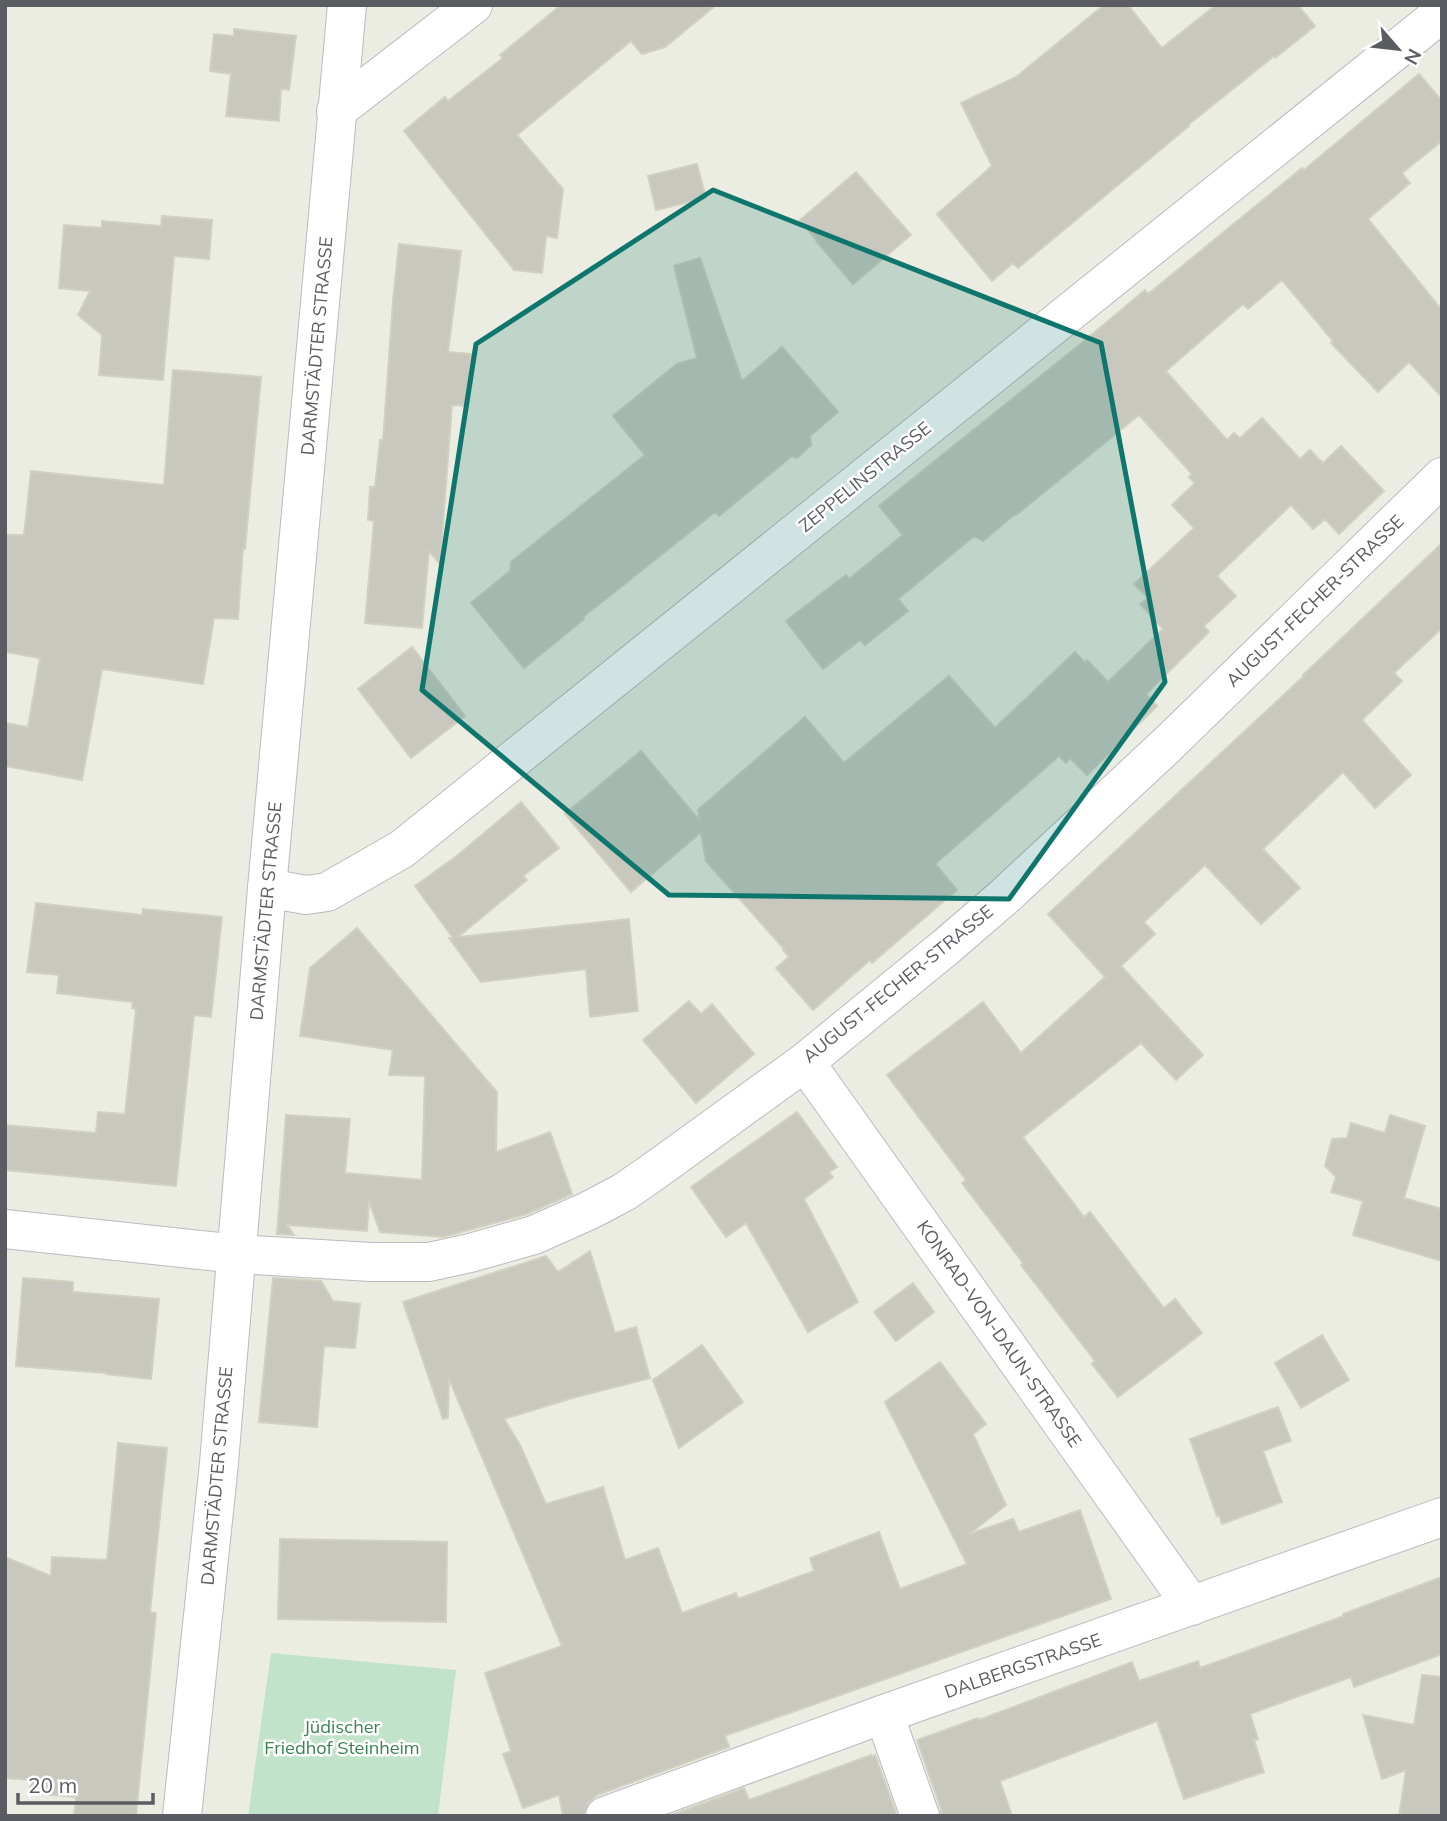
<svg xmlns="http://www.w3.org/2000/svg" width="1447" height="1821" font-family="Mulish,sans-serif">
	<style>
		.green { fill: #c0e3ca }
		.building { fill: #c8c8bf; stroke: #d1d0c1; stroke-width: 2 }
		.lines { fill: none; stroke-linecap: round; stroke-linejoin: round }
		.minor-casing { stroke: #babac0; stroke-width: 40 }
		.tertiary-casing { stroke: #babac0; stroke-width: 40 }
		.minor { stroke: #fff; stroke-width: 38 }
		.tertiary { stroke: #fff; stroke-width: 38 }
		.marked { fill: #0f766e; fill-opacity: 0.2; stroke: #0f766e; stroke-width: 5; stroke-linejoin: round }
		.labels { text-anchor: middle; stroke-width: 5; stroke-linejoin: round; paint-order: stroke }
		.street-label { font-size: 18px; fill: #5b5c62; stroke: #fff }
		.park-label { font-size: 18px; fill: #3a8251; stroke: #fff }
	</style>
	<rect width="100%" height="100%" fill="#ecede2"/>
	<path class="green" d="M271,1653L456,1670L438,1816H248Z"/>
	<path class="building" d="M561,5H716L665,47L642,54L631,41L517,135L563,189L557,238L546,236L542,273L514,270L404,131L445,97L448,101L503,58L500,55Z
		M1104,5H1128L1162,48L1216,5H1298L1315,26L1275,58L1274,56L1188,125L1189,126L1018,268L1013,263L992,281L937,214L992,166L961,103L1016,77Z
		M234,29L296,36L289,90L281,89L279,121L226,116L231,74L210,71L214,34L234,36Z
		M1419,74L1442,101V141L1402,173L1410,183L1368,219L1442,310V397L1409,362L1378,392L1331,343L1333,341L1282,280L1248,309L1243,304L1166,371L1227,440L1234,433L1240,438L1262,418L1300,459L1310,450L1323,463L1341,446L1384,491L1339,534L1325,519L1313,529L1291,505L1217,576L1236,596L1204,626L1209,632L1146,694L1157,706L1087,775L1070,758L1066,763L1059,756L935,864L957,890L872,963L870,960L813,1010L776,968L789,957L783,950L784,949L706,861L701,832L631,892L565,814L641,751L700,821L698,810L805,717L844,763L949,676L995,728L1075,652L1085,663L1087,660L1108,682L1163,629L1140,604L1148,598L1134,584L1194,528L1172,505L1195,483L1189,477L1192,474L1139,415L1016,515L1015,514L983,541L974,536L898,599L908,611L865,645L860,640L823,669L786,621L846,575L849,579L903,535L879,506L1083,342L1145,290L1148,294L1302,168L1304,170Z
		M697,164L706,198L656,210L648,176Z
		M856,172L911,235L853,284L817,242H818L800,220Z
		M162,216L212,220L209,259L174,256L163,380L99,375L102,335L78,315L90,291L59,288L64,225L102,228V221L161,226Z
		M399,244L461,251L448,352L471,354L468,406L452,405L440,564L429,551L422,628L365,623L374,521L368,520L370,487H375L380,440H383L393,300Z
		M700,258L742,381L782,347L838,412L810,436L811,445L797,458L792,456L719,516L715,512L583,617L584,619L524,668L471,603L510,571L511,562L645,455L613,416L677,364L697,358L674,266Z
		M173,370L261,377L245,549L243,548L238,619L214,618L203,684L102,669L82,780L5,766V723L28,727L40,658L5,652V535H24L31,471L164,485Z
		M1442,543V628L1394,673L1402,681L1362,720L1411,775L1375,808L1343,772L1263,849L1300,888L1261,924L1205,865L1144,922L1155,934L1121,966L1203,1055L1176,1080L1141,1043L1023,1137L1084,1217L1090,1212L1164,1308L1175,1299L1202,1333L1118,1397L1092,1364L1095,1361L1021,1265L1023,1263L962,1183L966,1180L887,1075L983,1002L1021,1053L1105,977L1048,914L1304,676L1303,675Z
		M412,647L465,716L411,758L358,689Z
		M521,802L559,848L523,876L527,880L458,937L629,919L638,1011L590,1017L586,969L481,982L449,938H453L415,886L458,855Z
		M36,903L142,915L143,909L222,917L211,1017L194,1015L176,1186L5,1170V1125L96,1133L98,1112L125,1114L136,1009L132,1008L133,1002L57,993L59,975L27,972Z
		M357,928L497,1092L496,1152L550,1132L572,1194L527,1214L443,1237L380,1232L369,1201L367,1231L287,1225L294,1235L277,1234L286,1115L350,1119L345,1173L422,1180L425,1076L389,1075L393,1050L300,1036L310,968Z
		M689,1001L701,1014L712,1004L754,1054L696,1103L643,1040Z
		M797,1112L837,1167L829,1172L833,1177L804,1199L858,1302L808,1332L746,1223L726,1237L691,1187Z
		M1390,1115L1425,1126L1404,1198L1442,1209V1261L1353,1235L1363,1201L1331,1192L1336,1177L1325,1166L1332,1139L1347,1138L1351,1123L1385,1133Z
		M590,1251L615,1333L636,1327L650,1378L576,1397L504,1419L520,1445L546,1504L603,1487L625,1560L658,1548L682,1613L736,1593L738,1599L814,1571L810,1558L879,1532L900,1589L967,1564L885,1402L940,1362L986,1424L973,1434L1006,1505L969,1534L1013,1519L1019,1532L1080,1510L1111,1599L727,1735L725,1736L729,1747L597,1795L588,1803L584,1816H563L559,1795L523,1808L503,1754L511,1751L485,1673L562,1646L449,1379L448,1418L443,1419L403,1302L546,1256L558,1272Z
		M23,1278L73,1282V1292L159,1299L151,1379L106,1374V1373L16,1366Z
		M273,1278L321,1281L333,1301L360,1304L355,1348L324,1346L317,1427L259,1422Z
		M913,1283L934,1312L896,1341L874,1312Z
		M1322,1335L1349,1380L1301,1408L1275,1363Z
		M702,1345L743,1402L679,1448L653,1380Z
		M1278,1407L1291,1441L1263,1451L1282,1502L1222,1524L1219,1515L1217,1516L1190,1439Z
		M118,1443L167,1448L150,1612L156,1613L136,1816H74L76,1797L30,1793L31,1780L5,1778V1557L51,1576L52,1557L107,1560Z
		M280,1539L447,1542L446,1622L278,1619Z
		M1442,1577V1654L1354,1687L1351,1677L1250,1714L1258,1739L1254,1740L1264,1772L1184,1799L1157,1721L1000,1781L1012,1816H941V1809L917,1740L978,1718L979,1720L1132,1662L1139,1681L1198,1661L1200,1668L1344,1616L1343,1614Z
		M1422,1675L1442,1677V1816H1399L1406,1770L1382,1779L1363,1715L1414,1725Z
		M871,1755L872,1757L875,1755L897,1816H669L744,1788L749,1800Z"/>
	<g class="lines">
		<defs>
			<path id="minor" d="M336,111L473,5
				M267,888L306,895L327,892L402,849L1442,13
				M805,1062L1192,1606
				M5,1229L237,1254L371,1262H429L470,1253L534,1235L590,1210L624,1192L653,1172L805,1062L947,946L1006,895L1167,745L1442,477
				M884,1714L920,1816
				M605,1816L884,1714L1442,1517"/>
			<path id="tertiary" d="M182,1816L219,1463L267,888L347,5"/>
		</defs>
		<use href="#minor" class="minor-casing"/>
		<use href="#tertiary" class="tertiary-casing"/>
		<use href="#minor" class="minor"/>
		<use href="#tertiary" class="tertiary"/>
	</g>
	<path class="marked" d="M713,190L1101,343L1165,682L1009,899L669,895L422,690L476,344Z"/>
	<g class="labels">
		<g class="street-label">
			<text transform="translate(317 346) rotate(-85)" y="6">DARMSTÄDTER STRASSE</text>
			<text transform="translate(865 477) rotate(-39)" y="6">ZEPPELINSTRASSE</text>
			<text transform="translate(1315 601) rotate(-44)" y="6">AUGUST-FECHER-STRASSE</text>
			<text transform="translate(266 911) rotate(-85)" y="6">DARMSTÄDTER STRASSE</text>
			<text transform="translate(898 984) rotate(-39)" y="6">AUGUST-FECHER-STRASSE</text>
			<text transform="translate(999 1334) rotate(55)" y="6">KONRAD-VON-DAUN-STRASSE</text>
			<text transform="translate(217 1476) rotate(-85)" y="6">DARMSTÄDTER STRASSE</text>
			<text transform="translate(1023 1666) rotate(-19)" y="6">DALBERGSTRASSE</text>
		</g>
		<g class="park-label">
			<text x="342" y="1733">Jüdischer<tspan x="342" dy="21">Friedhof Steinheim</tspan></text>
		</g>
	</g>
	<rect width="1447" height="1821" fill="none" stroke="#5b5c62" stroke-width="14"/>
	<g transform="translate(1398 49) rotate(118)" stroke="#ffffff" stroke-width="5" paint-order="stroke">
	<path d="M0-5L12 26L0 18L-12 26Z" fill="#5b5c62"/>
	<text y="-10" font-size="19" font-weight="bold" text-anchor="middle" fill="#5b5c62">N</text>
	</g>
	<path d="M18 1793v10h135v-10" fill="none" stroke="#5b5c62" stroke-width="3.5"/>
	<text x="28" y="1793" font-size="21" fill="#5b5c62" stroke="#ffffff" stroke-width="5" paint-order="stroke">20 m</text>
</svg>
